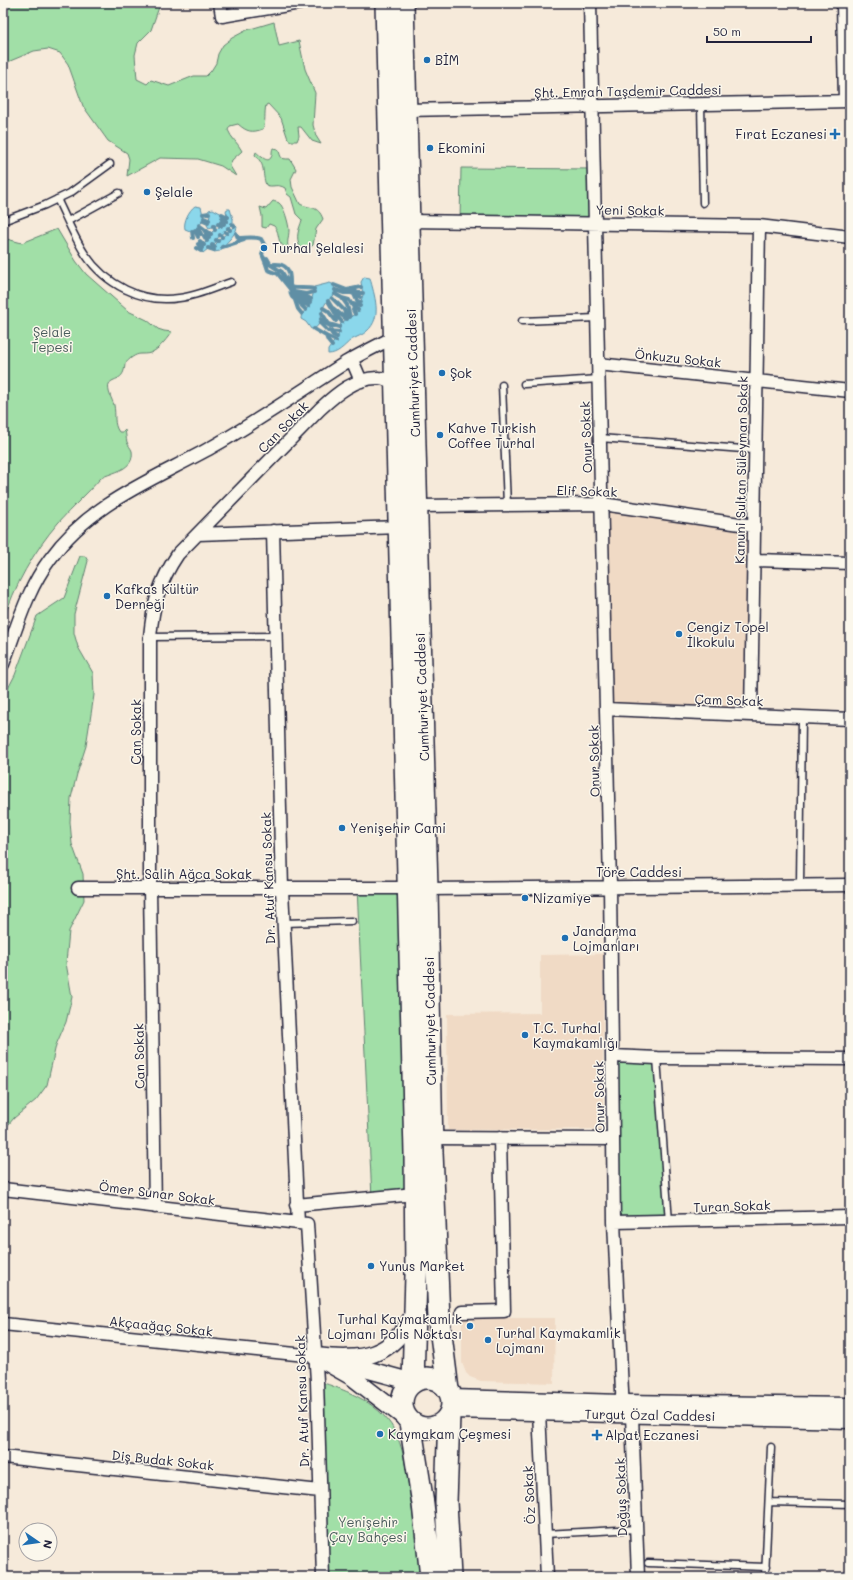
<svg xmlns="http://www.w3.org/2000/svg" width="853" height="1580" font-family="Mali,sans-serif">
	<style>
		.built { fill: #f0dac5 }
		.green { fill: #a1dfa7; stroke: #628071 }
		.water { fill: #8bd7eb; stroke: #618fa5 }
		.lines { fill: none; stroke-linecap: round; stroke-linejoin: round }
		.stream { stroke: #618fa5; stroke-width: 4 }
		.service-casing { stroke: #22223b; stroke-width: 9 }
		.minor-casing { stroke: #22223b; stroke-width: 15 }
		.tertiary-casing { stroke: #22223b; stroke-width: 19 }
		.trunk-casing { stroke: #22223b; stroke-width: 24 }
		.service { stroke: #fbf7ec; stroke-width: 6 }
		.minor { stroke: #fbf7ec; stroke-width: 12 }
		.tertiary { stroke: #fbf7ec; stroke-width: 16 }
		.trunk { stroke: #fbf7ec; stroke-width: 21 }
		.poi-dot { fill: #1f6fb2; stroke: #fbf7ec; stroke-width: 1.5 }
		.labels { text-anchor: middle; stroke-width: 3; stroke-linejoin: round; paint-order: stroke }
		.poi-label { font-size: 13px; fill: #22223b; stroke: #fbf7ec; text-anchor: start }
		.street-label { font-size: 13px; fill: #22223b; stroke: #fbf7ec }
		.park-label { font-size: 13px; fill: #485b5b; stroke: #fbf7ec }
	</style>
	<rect width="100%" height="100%" fill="#f6eada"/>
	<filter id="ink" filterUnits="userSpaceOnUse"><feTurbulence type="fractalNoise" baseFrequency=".025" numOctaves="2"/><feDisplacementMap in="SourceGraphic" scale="8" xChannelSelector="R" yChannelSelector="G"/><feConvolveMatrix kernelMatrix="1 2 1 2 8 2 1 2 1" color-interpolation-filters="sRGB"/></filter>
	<g filter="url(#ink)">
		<path class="built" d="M602,504L754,526L751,715L606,709Z
			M603,954V1129L448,1130L447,1014L540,1013V955Z
			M462,1318H555L554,1383L481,1381L470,1377L466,1373L462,1363Z"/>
		<path class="green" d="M3,3H162L159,7L151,30L138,43L135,55L137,79L147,84L151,80L169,86L194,76H206L211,71L216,63L218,54L223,45L232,38L247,30L274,22L279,46L299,41L305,69L315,93L313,125L316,136L321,144L312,141L301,127H298L299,136L297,141H291L288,139L281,118L268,104L266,105C264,113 266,122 263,129C252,133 247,132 238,124L230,126L228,130C231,138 238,143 242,151L232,160L230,166L236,176L221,166L198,159L160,158L127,176L129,159L127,153L108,141L83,106L68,64L60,53L48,49L34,51L3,64Z
			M273,148L278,149C282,158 279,159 290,159L296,169L291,179L292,187L300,204C310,209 318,205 323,219L316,229L313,245L308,250L300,247C295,236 299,230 302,220L296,214L291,197L287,194L285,188C277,183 273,188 266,185C261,172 267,167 255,155L256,152C260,155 269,166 272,155C272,152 272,150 273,148Z
			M461,168L594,169L595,224L460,222Z
			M273,201C275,202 278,202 279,203C284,206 289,225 289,230C289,237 286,244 289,249C274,243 282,235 274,226L269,224L266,228L262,227V216L260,207L266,209Z
			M57,229L76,261L86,274L128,311L147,320L158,329L164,331L172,332C167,338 161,347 154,351C150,354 146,354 141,354C135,354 129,359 125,364C124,382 113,377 109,384C107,391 112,399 114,405C116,415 113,424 119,432H123L125,430C126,434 126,439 127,442C128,445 131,448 132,451C135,470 112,472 101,478C87,494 72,507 58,523C34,551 14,586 3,622V238L22,243Z
			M80,556H85L88,561L74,614V633L78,647L93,673L94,695L86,746L77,774L71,798L70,822L72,844L83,874L84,900L69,931L66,963L72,997L66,1022L56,1045L47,1085L36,1100L14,1118L3,1131V698L15,675L37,616L64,598Z
			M357,888H399L405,1195L372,1198Z
			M613,1056L657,1058L669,1222H614Z
			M317,1381C347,1390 384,1404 397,1436C405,1454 407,1475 410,1495C414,1522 418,1550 420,1577H323Z"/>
		<path class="water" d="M195,206L201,207L204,219L197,229L190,231L185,229C183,222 189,210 195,206Z
			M213,209L222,214C224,223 216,226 209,228L207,225L210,216L208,212L209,210Z
			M227,209H230L233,219V223L224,232L219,236L215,243L203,253L201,251L202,246L208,240L212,232L224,224L227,220L228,217L226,211Z
			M235,225L237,227C236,235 225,243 220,251L214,252C213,240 229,234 235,225Z
			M364,277L370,278C374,295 383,317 367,331C363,335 356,337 351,340C344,346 338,354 328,354V350L338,336L341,323L355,314L358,310L363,295L361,282Z
			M330,283L334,285L335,294C331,298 326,301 324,306C320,314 322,329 311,329L306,322L301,319C301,314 304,312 307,308C311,302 314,294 314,287Z"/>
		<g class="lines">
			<path class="stream" d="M203,214L209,213
				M222,214L228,217
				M204,218L209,220
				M222,218L227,221
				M203,221L208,223
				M221,222L224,224
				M218,224L221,226
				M232,224L234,226
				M199,225L211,234
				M214,226L215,230
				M198,228L201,234
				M228,228L230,230
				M195,230L198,237
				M204,230L209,238
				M192,231L193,238
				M225,232L227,233
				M236,233L238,238C245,238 255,236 261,239L265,246L262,254L266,264C271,265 277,263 282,265C295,270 287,289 292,297C296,302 304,302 309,306
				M220,235L222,237
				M204,236L207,241
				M216,240L218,241
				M200,241L204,245
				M198,244L202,248
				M212,245L215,247
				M222,247L244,240
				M196,248L201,251
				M208,248L214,250
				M267,258L271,265L282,272L294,292L306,294L314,292
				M266,264L268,270L278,274L290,289
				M334,285L347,290L361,287
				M291,287C296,289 307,287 314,289
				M351,289L358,293H363
				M292,290L302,306L306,310
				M335,290L344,293H350
				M349,292L360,297
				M296,293L301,298L310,302
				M302,294L311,299
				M335,294L342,298L349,300L354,308L358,310
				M354,294L357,301L361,302
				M332,298L344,310L347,319
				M342,298L347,305L350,317
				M295,300L298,309L302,314
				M328,301L337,316L342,322
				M353,304L360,306
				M323,308L328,311L336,321
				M333,308L345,318
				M354,308L353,310L355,314
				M322,313L329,324L339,327
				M321,319L325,323L332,327
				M320,323L328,331L339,332
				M314,329L326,336L328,341L332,346
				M330,331L333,335L337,337
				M326,336L336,341"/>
			<defs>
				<path id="service" d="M701,104L703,203
					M57,199C66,217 74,237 85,254C105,284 142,304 179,298C197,296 214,288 231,282
					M3,221L45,205L70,193L110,164
					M68,221L119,193
					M522,321L597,318
					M524,384L599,379
					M502,385L507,505
					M600,438L756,450
					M150,637L276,636
					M800,885L802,717
					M284,923L352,921
					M657,1058L669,1222
					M769,1502L850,1504
					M545,1534L636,1529
					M648,1563L766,1567
					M765,1577L771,1447"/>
				<path id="minor" d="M220,3L222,16L300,3
					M590,3L610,886L614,1222L623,1412
					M843,3L845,101
					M406,110L850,101
					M409,221L759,226L850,237
					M352,360L361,381
					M598,364L850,391
					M417,506L602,504L754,526
					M273,531L282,889L298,1223
					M198,534L400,527
					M754,560L850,563
					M3,664C17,628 26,591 50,559C91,502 153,480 212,447C258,421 301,391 345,363C362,353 379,345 396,336
					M606,709L850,719
					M751,715L759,226
					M78,888H409
					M427,889L850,885
					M613,1056L657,1058L850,1059
					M432,1138L613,1139
					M3,1189L307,1224L317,1381L323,1577
					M296,1205L415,1194
					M155,1207L150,888V637C153,604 159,582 178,554L320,409C336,394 356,377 379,378C385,378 391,382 397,384
					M614,1222L850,1217
					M462,1312L504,1311L500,1138
					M3,1324L315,1356
					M539,1412L547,1577
					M632,1415L638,1577
					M3,1457L320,1491"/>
				<path id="tertiary" d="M315,1356C362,1361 391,1359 414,1313
					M322,1360L352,1377L410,1422
					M343,1363L413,1382
					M451,1398L622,1403L850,1406
					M451,1410L850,1420"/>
				<path id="trunk" d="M386,3L415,1153L416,1275L413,1382
					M403,3L427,889L432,1152L439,1319L448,1390
					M402 1403a25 25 0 1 1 50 0a25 25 0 1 1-50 0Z
					M449,1415L446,1502L450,1577
					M410,1422L423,1504L431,1577"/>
			</defs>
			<use href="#service" class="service-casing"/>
			<use href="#minor" class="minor-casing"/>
			<use href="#tertiary" class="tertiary-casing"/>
			<use href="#trunk" class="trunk-casing"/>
			<use href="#service" class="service"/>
			<use href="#minor" class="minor"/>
			<use href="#tertiary" class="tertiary"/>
			<use href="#trunk" class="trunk"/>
		</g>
	</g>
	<g class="poi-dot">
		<circle cx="427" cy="60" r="4"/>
		<path d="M833 128h4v4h4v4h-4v4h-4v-4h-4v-4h4z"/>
		<circle cx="430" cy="148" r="4"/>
		<circle cx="147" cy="192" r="4"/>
		<circle cx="264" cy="248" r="4"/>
		<circle cx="442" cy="373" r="4"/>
		<circle cx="440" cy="435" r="4"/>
		<circle cx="107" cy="596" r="4"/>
		<circle cx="679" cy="634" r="4"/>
		<circle cx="342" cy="828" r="4"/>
		<circle cx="525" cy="898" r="4"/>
		<circle cx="565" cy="938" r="4"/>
		<circle cx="525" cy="1035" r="4"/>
		<circle cx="371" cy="1266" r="4"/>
		<circle cx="470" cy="1326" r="4"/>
		<circle cx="488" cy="1340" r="4"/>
		<circle cx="380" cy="1434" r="4"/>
		<path d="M595 1429h4v4h4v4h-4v4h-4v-4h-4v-4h4z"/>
	</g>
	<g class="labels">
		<g class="poi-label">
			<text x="435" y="65">BİM</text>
			<text x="827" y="139" text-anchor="end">Fırat Eczanesi</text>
			<text x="438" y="153">Ekomini</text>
			<text x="155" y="197">Şelale</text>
			<text x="272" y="253">Turhal Şelalesi</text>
			<text x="450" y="378">Şok</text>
			<text x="448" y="433">Kahve Turkish<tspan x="448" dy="15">Coffee Turhal</tspan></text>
			<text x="115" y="594">Kafkas Kültür<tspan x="115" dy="15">Derneği</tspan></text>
			<text x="687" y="632">Cengiz Topel<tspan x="687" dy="15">İlkokulu</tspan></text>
			<text x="350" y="833">Yenişehir Cami</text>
			<text x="533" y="903">Nizamiye</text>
			<text x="573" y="936">Jandarma<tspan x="573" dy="15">Lojmanları</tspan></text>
			<text x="533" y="1033">T.C. Turhal<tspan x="533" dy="15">Kaymakamlığı</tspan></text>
			<text x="379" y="1271">Yunus Market</text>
			<text x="462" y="1324" text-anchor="end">Turhal Kaymakamlık<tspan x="462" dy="15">Lojmanı Polis Noktası</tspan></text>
			<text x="496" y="1338">Turhal Kaymakamlık<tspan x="496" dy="15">Lojmanı</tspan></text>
			<text x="388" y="1439">Kaymakam Çeşmesi</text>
			<text x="605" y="1440">Alpat Eczanesi</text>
		</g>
		<g class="street-label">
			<text transform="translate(628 91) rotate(-1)" y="5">Şht. Emrah Taşdemir Caddesi</text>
			<text transform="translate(630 210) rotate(1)" y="5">Yeni Sokak</text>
			<text transform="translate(678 358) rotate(6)" y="5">Önkuzu Sokak</text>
			<text transform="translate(413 373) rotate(-92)" y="5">Cumhuriyet Caddesi</text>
			<text transform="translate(283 427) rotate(-46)" y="5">Can Sokak</text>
			<text transform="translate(586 437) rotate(-92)" y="5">Onur Sokak</text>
			<text transform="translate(741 470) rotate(-89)" y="5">Kanuni Sultan Süleyman Sokak</text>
			<text transform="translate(587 491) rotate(2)" y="5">Elif Sokak</text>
			<text transform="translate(422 697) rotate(-92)" y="5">Cumhuriyet Caddesi</text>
			<text transform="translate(729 700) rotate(2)" y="5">Çam Sokak</text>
			<text transform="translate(136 732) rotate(-90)" y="5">Can Sokak</text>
			<text transform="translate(594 761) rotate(-91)" y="5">Onur Sokak</text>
			<text x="639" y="877">Töre Caddesi</text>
			<text x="184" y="879">Şht. Salih Ağca Sokak</text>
			<text transform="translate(268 878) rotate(-92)" y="5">Dr. Atuf Kansu Sokak</text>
			<text transform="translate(430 1021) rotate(-91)" y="5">Cumhuriyet Caddesi</text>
			<text transform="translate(139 1056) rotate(-91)" y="5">Can Sokak</text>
			<text transform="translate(599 1097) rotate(-91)" y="5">Onur Sokak</text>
			<text transform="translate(157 1193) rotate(7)" y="5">Ömer Sunar Sokak</text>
			<text transform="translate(732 1206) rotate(-2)" y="5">Turan Sokak</text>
			<text transform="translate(161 1326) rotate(6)" y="5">Akçaağaç Sokak</text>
			<text transform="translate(302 1401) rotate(-92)" y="5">Dr. Atuf Kansu Sokak</text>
			<text transform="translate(650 1415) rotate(1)" y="5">Turgut Özal Caddesi</text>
			<text transform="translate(163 1460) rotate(6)" y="5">Diş Budak Sokak</text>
			<text transform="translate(529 1495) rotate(-93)" y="5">Öz Sokak</text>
			<text transform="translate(621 1497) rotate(-92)" y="5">Doğuş Sokak</text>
		</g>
		<g class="park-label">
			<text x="52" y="337">Şelale<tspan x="52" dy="15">Tepesi</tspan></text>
			<text x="368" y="1527">Yenişehir<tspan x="368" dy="15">Çay Bahçesi</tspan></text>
		</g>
	</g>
	<rect width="853" height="1580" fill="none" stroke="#fbf7ec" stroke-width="16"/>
	<rect x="8" y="8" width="837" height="1564" fill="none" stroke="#22223b" stroke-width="1.5" filter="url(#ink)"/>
	<g transform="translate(38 1542) rotate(103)"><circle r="19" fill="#fbf7ec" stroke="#a4a2a5"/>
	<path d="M0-3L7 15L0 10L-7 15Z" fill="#1f6fb2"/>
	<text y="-6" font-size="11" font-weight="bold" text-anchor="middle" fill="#22223b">N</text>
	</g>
	<path d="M707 36v6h104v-6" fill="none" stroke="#22223b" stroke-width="2"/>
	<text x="713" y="36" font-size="12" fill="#22223b" stroke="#fbf7ec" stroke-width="3" paint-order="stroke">50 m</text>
</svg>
